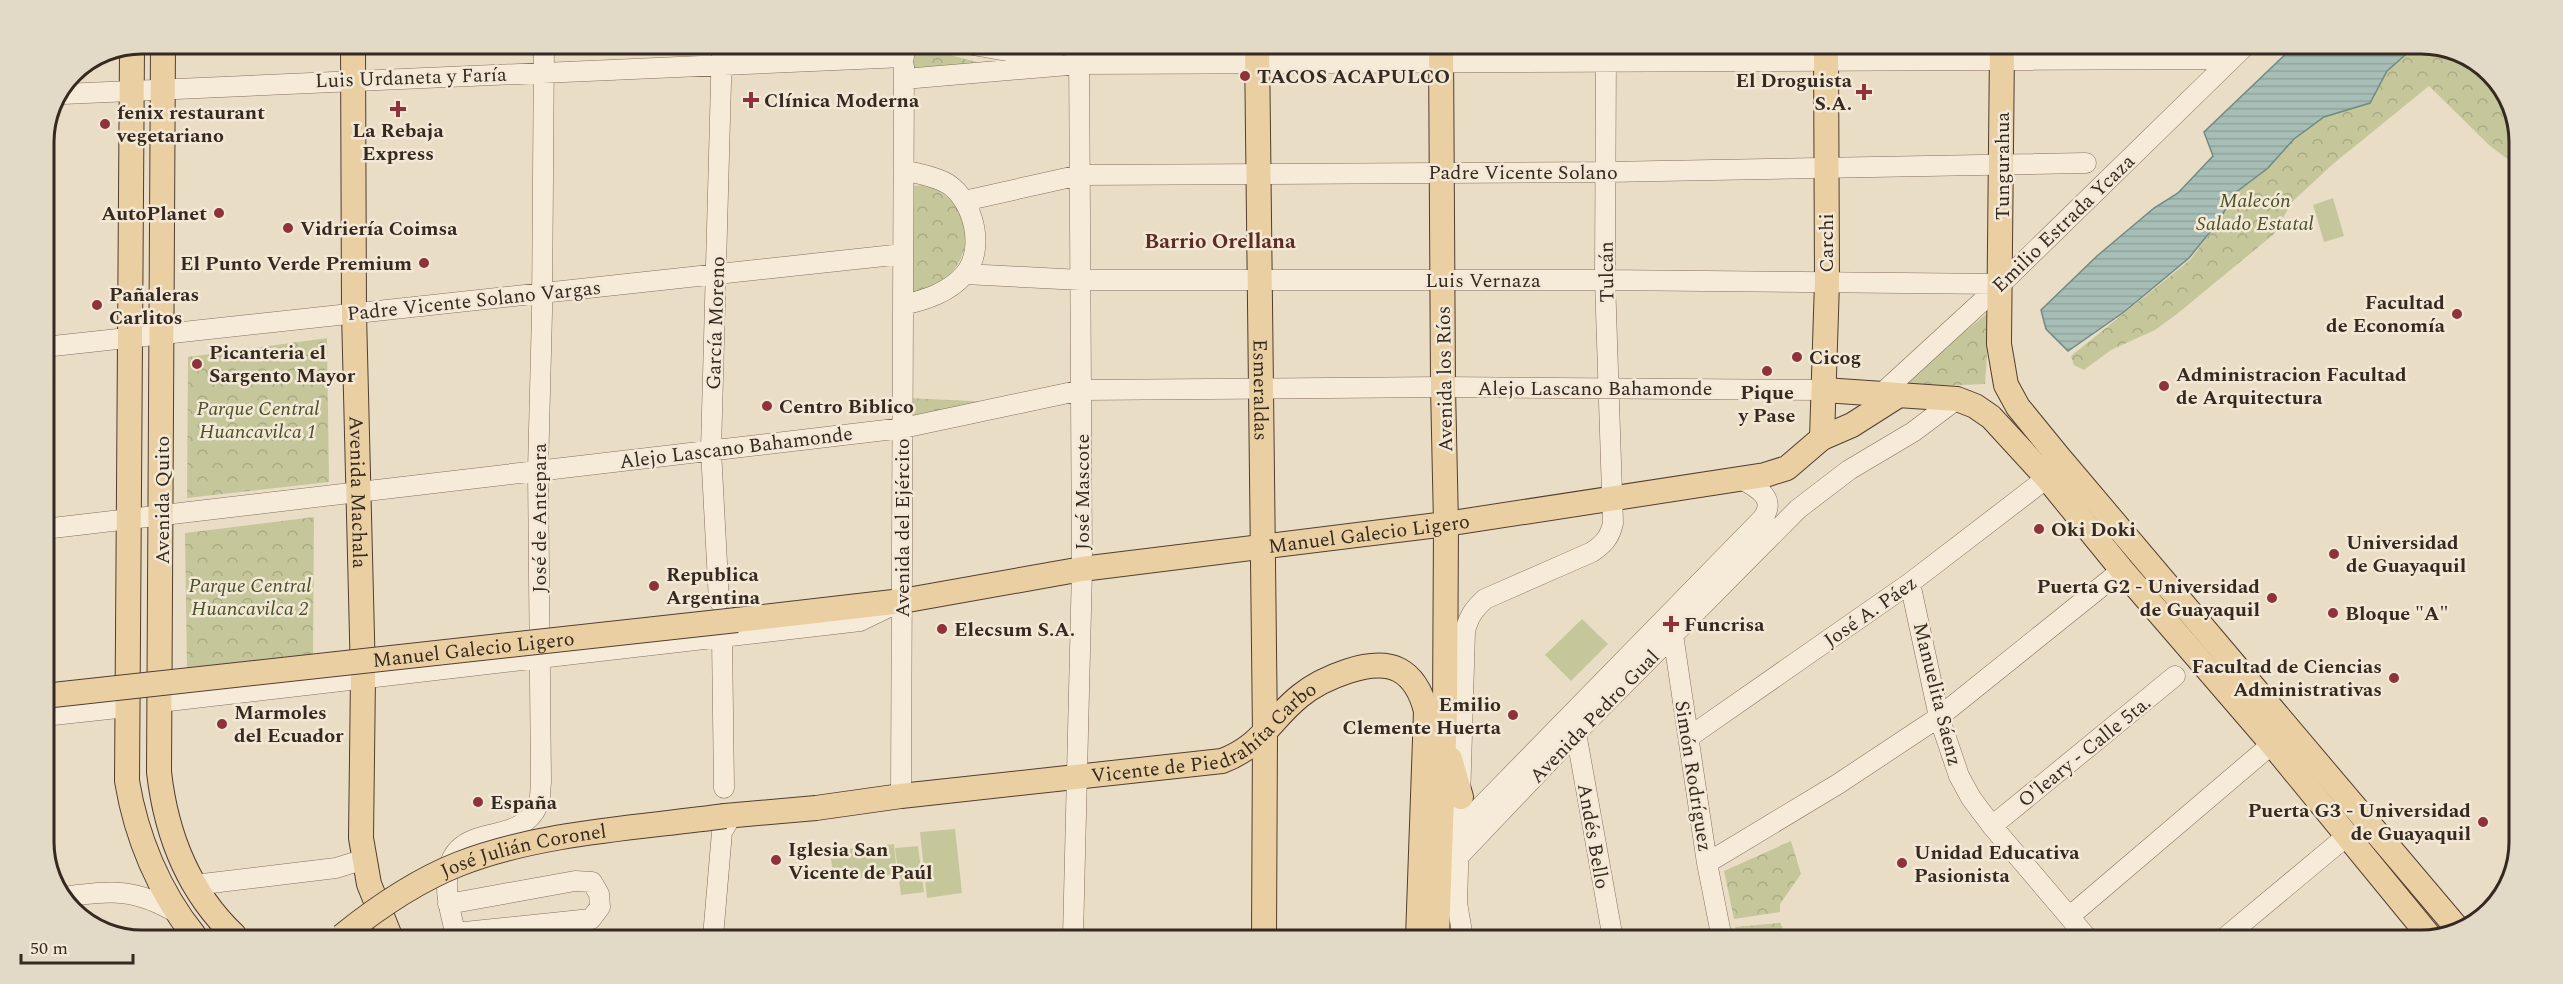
<svg xmlns="http://www.w3.org/2000/svg" width="2563" height="984" font-family="Spectral,serif">
	<style>
		.park { fill: url(#park-crowns) }
		.garden { fill: #c5c79b }
		.water { fill: url(#water-rules); stroke: #6f8b83; stroke-width: 1.5 }
		.lines { fill: none; stroke-linecap: round; stroke-linejoin: round }
		.minor-casing { stroke: #846f5d; stroke-width: 21 }
		.major-casing { stroke: #523e31; stroke-width: 26 }
		.minor { stroke: #f6ebd9; stroke-width: 20 }
		.major { stroke: #eacfa2; stroke-width: 24 }
		.major-bridge-casing { stroke: #523e31; stroke-width: 26; stroke-linecap: butt }
		.major-bridge { stroke: #eacfa2; stroke-width: 24 }
		.poi-dot { fill: #8d3339; stroke: #f2e8d5; stroke-width: 2 }
		.labels { text-anchor: middle; stroke-width: 5; stroke-linejoin: round; paint-order: stroke }
		.poi-label { font-size: 20px; font-weight: bold; fill: #352920; stroke: #f2e8d5; text-anchor: start }
		.street-label { font-size: 20px; fill: #352920; stroke: #f2e8d5 }
		.park-label { font-size: 20px; font-style: italic; fill: #485028; stroke: #f2e8d5 }
		.neighbourhood-label { font-size: 21px; font-weight: bold; fill: #5e2c23; stroke: #f2e8d5 }
		.rim { fill: none; stroke: #352920; stroke-width: 3 }
	</style>
	<defs>
		<pattern id="park-crowns" width="20" height="18" patternUnits="userSpaceOnUse" patternTransform="scale(1.5)"><rect width="20" height="18" fill="#c5c79b"/><path d="M2 6a3 3 0 1 1 6 0M12 15a3 3 0 1 1 6 0" fill="none" stroke="#aaab85"/></pattern>
		<pattern id="water-rules" width="6" height="5" patternUnits="userSpaceOnUse" patternTransform="scale(1.5)"><rect width="6" height="5" fill="#a7beb6"/><path d="M0 2.5h6" fill="none" stroke="#90a39c"/></pattern>
	</defs>
	<rect width="100%" height="100%" fill="#eaddc6"/>
	<path class="park" d="M912,45H913L980,63L913,73Z
		M2412,49H2453L2499,82L2519,135V166H2517L2490,146L2429,86L2333,164L2292,202L2274,234L2177,314L2155,330L2111,350L2084,370L2074,365L2071,356L2190,260L2218,222L2235,193L2268,168L2294,139L2324,117L2370,103L2387,71Z
		M925,185C970,200 980,249 944,280C940,284 934,289 929,291C923,294 913,294 906,295L911,186Z
		M1990,311L1985,384L1895,388Z
		M327,338L329,482L187,498L188,357Z
		M908,398L994,402L907,419Z
		M314,517L313,659L187,670L185,533Z
		M1791,841L1801,874L1780,904V912L1734,919L1724,871Z
		M1780,923L1785,933L1783,935L1789,939H1738L1735,927Z"/>
	<path class="garden" d="M2333,198L2344,236L2324,242L2313,205Z
		M1582,619L1608,644L1571,681L1545,655Z
		M955,829L962,893L927,898L920,832Z
		M894,844L897,874L834,881L830,851Z
		M918,846L924,892L901,895L895,848Z"/>
	<path class="water" d="M2292,48L2412,49L2387,71L2370,103L2324,117L2294,139L2268,168L2235,193L2218,222L2189,258L2124,312L2068,351L2046,329L2041,310L2097,256L2154,208L2178,193L2213,156L2204,132Z"/>
	<g class="lines">
		<defs>
			<path id="minor" d="M973,45L1053,59
				M904,79L1080,64L2230,59
				M63,94L904,57
				M964,201L1080,175L1606,172L2086,163
				M965,274L1081,280H1605L2001,284
				M903,305C925,300 948,293 964,275C986,250 974,201 948,184C935,176 918,174 904,170
				M44,347L903,254
				M1880,395L2001,284L2243,48
				M44,529L903,428L1082,390L1443,387L1824,390
				M1910,583L1939,717L1959,776L1971,798L1992,826L2089,940
				M719,601L711,450L722,45
				M1672,628L1707,863L1722,939
				M722,638L724,788
				M160,702L860,621L891,606
				M44,716L127,707
				M1576,733L1613,939
				M1689,737L1910,583L2047,478
				M901,796L904,66
				M1992,826L2175,676
				M1459,829L1762,519C1778,499 1757,487 1741,479
				M1458,857L1576,733L1798,509L1849,470L1913,432L1957,399
				M1707,863L1838,784L1939,717L2122,570
				M194,885L336,868L365,859
				M62,897C111,891 133,887 177,913
				M448,904L575,881L592,882L599,894L600,907L591,919L455,933
				M2070,916L2272,744
				M456,936C452,918 446,900 447,881C450,816 518,851 538,805C541,799 540,789 541,782L538,470L542,312L544,44
				M713,937L722,832L732,815
				M1073,937L1082,569L1079,46
				M1463,938L1457,903L1465,631C1469,616 1474,609 1485,599L1592,552C1604,544 1610,537 1613,523L1605,280L1606,47
				M2222,940L2348,835"/>
			<g id="major">
				<path d="M163,44L159,772C166,834 189,892 234,935"/>
				<path id="s1" d="M353,44L354,313L363,677L361,838L369,884L390,936"/>
				<path id="s2" d="M1257,46L1265,733L1264,938"/>
				<path d="M132,48L127,781C136,836 159,892 194,935"/>
				<path d="M2002,48L1999,344L2006,385L2018,407L2058,456L2458,929"/>
				<path d="M1824,390L1957,399L1975,406L1991,417L2047,478L2122,570L2272,744L2431,938"/>
				<path d="M1822,438L1827,282L1826,47"/>
				<path id="s3" d="M737,620L902,601L1082,569L1446,524L1765,475L1787,468L1822,438L1852,425L1896,397"/>
				<path d="M1450,759L1461,797"/>
				<path id="s4" d="M725,816L816,808L901,796L1222,761C1262,746 1270,720 1300,696C1321,679 1372,656 1399,670C1414,678 1422,695 1426,711L1418,938"/>
				<path d="M1437,938L1445,711L1446,524L1443,387L1441,46"/>
			</g>
		</defs>
		<use href="#minor" class="minor-casing"/>
		<use href="#major" class="major-casing"/>
		<use href="#minor" class="minor"/>
		<use href="#major" class="major"/>
		<defs>
			<g id="major-bridge">
				<path id="s5" d="M44,696L737,620"/>
				<path id="s6" d="M342,936C378,907 416,881 459,864C541,832 638,828 725,816"/>
			</g>
		</defs>
		<use href="#major-bridge" class="major-bridge-casing"/>
		<use href="#major-bridge" class="major-bridge"/>
	</g>
	<g class="poi-dot">
		<circle cx="1245" cy="76" r="6"/>
		<path d="M1861 83h6v6h6v6h-6v6h-6v-6h-6v-6h6z"/>
		<path d="M748 91h6v6h6v6h-6v6h-6v-6h-6v-6h6z"/>
		<path d="M395 100h6v6h6v6h-6v6h-6v-6h-6v-6h6z"/>
		<circle cx="105" cy="124" r="6"/>
		<circle cx="219" cy="213" r="6"/>
		<circle cx="288" cy="228" r="6"/>
		<circle cx="424" cy="263" r="6"/>
		<circle cx="97" cy="305" r="6"/>
		<circle cx="2457" cy="314" r="6"/>
		<circle cx="1797" cy="357" r="6"/>
		<circle cx="197" cy="364" r="6"/>
		<circle cx="1767" cy="371" r="6"/>
		<circle cx="2164" cy="386" r="6"/>
		<circle cx="767" cy="406" r="6"/>
		<circle cx="2039" cy="529" r="6"/>
		<circle cx="2334" cy="554" r="6"/>
		<circle cx="654" cy="586" r="6"/>
		<circle cx="2272" cy="598" r="6"/>
		<circle cx="2333" cy="613" r="6"/>
		<path d="M1668 615h6v6h6v6h-6v6h-6v-6h-6v-6h6z"/>
		<circle cx="942" cy="629" r="6"/>
		<circle cx="2394" cy="678" r="6"/>
		<circle cx="1513" cy="715" r="6"/>
		<circle cx="222" cy="724" r="6"/>
		<circle cx="478" cy="802" r="6"/>
		<circle cx="2483" cy="822" r="6"/>
		<circle cx="776" cy="860" r="6"/>
		<circle cx="1902" cy="863" r="6"/>
	</g>
	<g class="labels">
		<g class="poi-label">
			<text x="1257" y="83">TACOS ACAPULCO</text>
			<text x="1852" y="87" text-anchor="end">El Droguista<tspan x="1852" dy="23">S.A.</tspan></text>
			<text x="764" y="107">Clínica Moderna</text>
			<text x="117" y="119">fenix restaurant<tspan x="117" dy="23">vegetariano</tspan></text>
			<text x="398" y="137" text-anchor="middle">La Rebaja<tspan x="398" dy="23">Express</tspan></text>
			<text x="207" y="220" text-anchor="end">AutoPlanet</text>
			<text x="300" y="235">Vidriería Coimsa</text>
			<text x="412" y="270" text-anchor="end">El Punto Verde Premium</text>
			<text x="109" y="301">Pañaleras<tspan x="109" dy="23">Carlitos</tspan></text>
			<text x="2445" y="309" text-anchor="end">Facultad<tspan x="2445" dy="23">de Economía</tspan></text>
			<text x="209" y="359">Picanteria el<tspan x="209" dy="23">Sargento Mayor</tspan></text>
			<text x="1809" y="364">Cicog</text>
			<text x="2176" y="381">Administracion Facultad<tspan x="2176" dy="23">de Arquitectura</tspan></text>
			<text x="1767" y="399" text-anchor="middle">Pique<tspan x="1767" dy="23">y Pase</tspan></text>
			<text x="779" y="413">Centro Biblico</text>
			<text x="2051" y="536">Oki Doki</text>
			<text x="2346" y="549">Universidad<tspan x="2346" dy="23">de Guayaquil</tspan></text>
			<text x="666" y="581">Republica<tspan x="666" dy="23">Argentina</tspan></text>
			<text x="2260" y="593" text-anchor="end">Puerta G2 - Universidad<tspan x="2260" dy="23">de Guayaquil</tspan></text>
			<text x="2345" y="620">Bloque "A"</text>
			<text x="1684" y="631">Funcrisa</text>
			<text x="954" y="636">Elecsum S.A.</text>
			<text x="2382" y="673" text-anchor="end">Facultad de Ciencias<tspan x="2382" dy="23">Administrativas</tspan></text>
			<text x="1501" y="711" text-anchor="end">Emilio<tspan x="1501" dy="23">Clemente Huerta</tspan></text>
			<text x="234" y="719">Marmoles<tspan x="234" dy="23">del Ecuador</tspan></text>
			<text x="490" y="809">España</text>
			<text x="2471" y="817" text-anchor="end">Puerta G3 - Universidad<tspan x="2471" dy="23">de Guayaquil</tspan></text>
			<text x="788" y="856">Iglesia San<tspan x="788" dy="23">Vicente de Paúl</tspan></text>
			<text x="1914" y="859">Unidad Educativa<tspan x="1914" dy="23">Pasionista</tspan></text>
		</g>
		<g class="street-label">
			<text transform="translate(411 77) rotate(-2)" y="7">Luis Urdaneta y Faría</text>
			<text transform="translate(2002 166) rotate(-90)" y="7">Tungurahua</text>
			<text x="1523" y="179">Padre Vicente Solano</text>
			<text transform="translate(2063 223) rotate(-44)" y="7">Emilio Estrada Ycaza</text>
			<text transform="translate(1826 243) rotate(-90)" y="7">Carchi</text>
			<text transform="translate(1606 272) rotate(-91)" y="7">Tulcán</text>
			<text x="1483" y="287">Luis Vernaza</text>
			<text transform="translate(474 300) rotate(-6)" y="7">Padre Vicente Solano Vargas</text>
			<text transform="translate(715 323) rotate(-88)" y="7">García Moreno</text>
			<text transform="translate(1444 379) rotate(-91)" y="7">Avenida los Ríos</text>
			<text x="1595" y="395">Alejo Lascano Bahamonde</text>
			<text dy="7" stroke="none"><textPath href="#s2" startOffset="344">Esmeraldas</textPath></text>
			<text transform="translate(736 447) rotate(-7)" y="7">Alejo Lascano Bahamonde</text>
			<text dy="7" stroke="none"><textPath href="#s1" startOffset="448">Avenida Machala</textPath></text>
			<text transform="translate(1082 492) rotate(-90)" y="7">José Mascote</text>
			<text transform="translate(162 500) rotate(-90)" y="7">Avenida Quito</text>
			<text transform="translate(539 518) rotate(-90)" y="7">José de Antepara</text>
			<text transform="translate(902 528) rotate(-90)" y="7">Avenida del Ejército</text>
			<text dy="7" stroke="none"><textPath href="#s3" startOffset="638">Manuel Galecio Ligero</textPath></text>
			<text transform="translate(1870 611) rotate(-35)" y="7">José A. Páez</text>
			<text dy="7" stroke="none"><textPath href="#s5" startOffset="432">Manuel Galecio Ligero</textPath></text>
			<text transform="translate(1938 694) rotate(76)" y="7">Manuelita Sáenz</text>
			<text transform="translate(1594 716) rotate(-46)" y="7">Avenida Pedro Gual</text>
			<text dy="7" stroke="none"><textPath href="#s4" startOffset="494">Vicente de Piedrahíta Carbo</textPath></text>
			<text transform="translate(2084 751) rotate(-39)" y="7">O'leary - Calle 5ta.</text>
			<text transform="translate(1694 776) rotate(81)" y="7">Simón Rodríguez</text>
			<text transform="translate(1594 836) rotate(80)" y="7">Andés Bello</text>
			<text dy="7" stroke="none"><textPath href="#s6" startOffset="204">José Julián Coronel</textPath></text>
		</g>
		<g class="park-label">
			<text x="2255" y="207">Malecón<tspan x="2255" dy="23">Salado Estatal</tspan></text>
			<text x="258" y="415">Parque Central<tspan x="258" dy="23">Huancavilca 1</tspan></text>
			<text x="250" y="592">Parque Central<tspan x="250" dy="23">Huancavilca 2</tspan></text>
		</g>
		<g class="neighbourhood-label">
			<text x="1220" y="248">Barrio Orellana</text>
		</g>
	</g>
	<path d="M0 0H2563V984H0ZM142 54H2421A88 88 0 0 1 2509 142V842A88 88 0 0 1 2421 930H142A88 88 0 0 1 54 842V142A88 88 0 0 1 142 54Z" fill="#e3d9c7" fill-rule="evenodd"/>
	<path class="rim" d="M142 54H2421A88 88 0 0 1 2509 142V842A88 88 0 0 1 2421 930H142A88 88 0 0 1 54 842V142A88 88 0 0 1 142 54Z"/>
	<path d="M21 954v9h112v-9" fill="none" stroke="#352920" stroke-width="3"/>
	<text x="30" y="954" font-size="18" fill="#352920" stroke="#f2e8d5" stroke-width="4.5" paint-order="stroke">50 m</text>
</svg>
